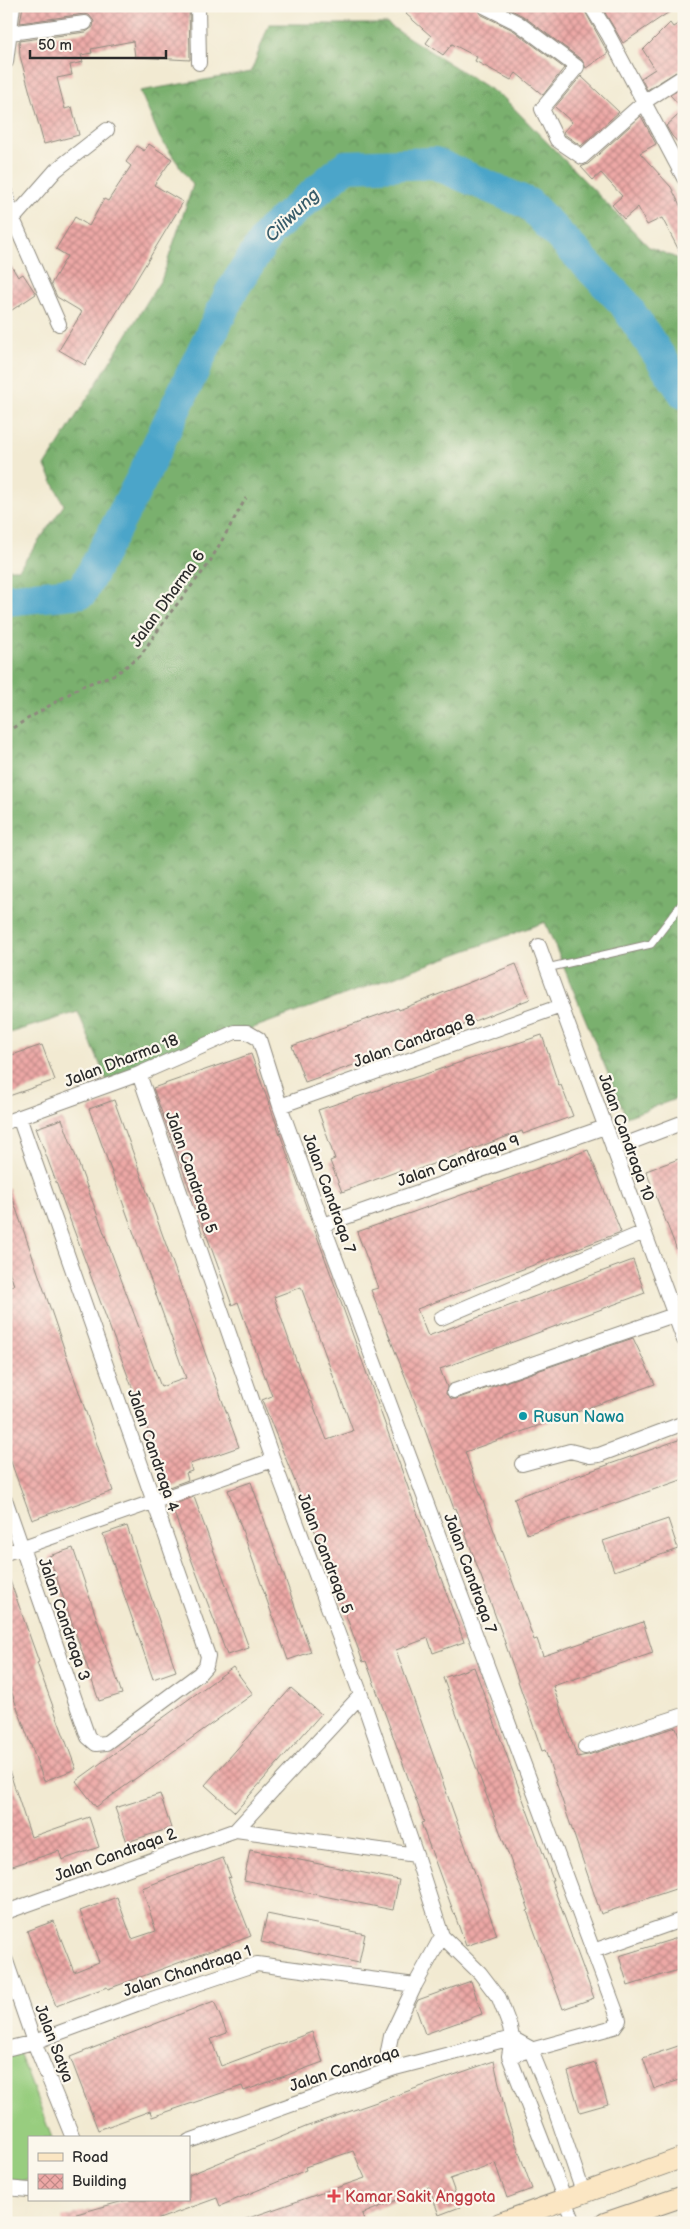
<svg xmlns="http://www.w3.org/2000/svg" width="690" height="2229" font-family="'Balsamiq Sans',sans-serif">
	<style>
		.forest { fill: url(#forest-crowns); stroke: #526e4c }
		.garden { fill: #98cd7f; stroke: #627c55 }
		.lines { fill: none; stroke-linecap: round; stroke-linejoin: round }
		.river { stroke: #4ca5c9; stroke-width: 32 }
		.building { fill: url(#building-cross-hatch); fill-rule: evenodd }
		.service-casing { stroke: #8e8a7e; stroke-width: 9 }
		.minor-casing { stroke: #8e8a7e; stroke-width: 16 }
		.secondary-casing { stroke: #8e8a7e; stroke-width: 22 }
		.path { stroke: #8e8a7e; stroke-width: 3; stroke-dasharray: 4 4; stroke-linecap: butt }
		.service { stroke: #fff; stroke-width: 7 }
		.minor { stroke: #fff; stroke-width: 14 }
		.secondary { stroke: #fbe6c3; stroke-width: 20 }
		.culture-dot { fill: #0f9aa8; stroke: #fbf7ec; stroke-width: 2 }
		.health-dot { fill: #e0444e; stroke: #fbf7ec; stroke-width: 2 }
		.labels { text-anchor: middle; stroke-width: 4.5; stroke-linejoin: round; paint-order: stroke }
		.street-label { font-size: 16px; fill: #2b2b2b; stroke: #fbf7ec }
		.culture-label { font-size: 16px; fill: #0d838f; stroke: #fbf7ec; text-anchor: start }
		.health-label { font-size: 16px; fill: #be3a42; stroke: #fbf7ec; text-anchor: start }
		.water-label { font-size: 18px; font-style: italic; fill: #385c6a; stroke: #fbf7ec }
	</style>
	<defs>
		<pattern id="forest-crowns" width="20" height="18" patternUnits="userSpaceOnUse" patternTransform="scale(1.25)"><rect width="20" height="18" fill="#7ab06e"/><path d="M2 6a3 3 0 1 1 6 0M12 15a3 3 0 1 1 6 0" fill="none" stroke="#648f5b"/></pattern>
		<pattern id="building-cross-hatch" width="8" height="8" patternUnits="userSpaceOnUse" patternTransform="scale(1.25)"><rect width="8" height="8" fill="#eda8a6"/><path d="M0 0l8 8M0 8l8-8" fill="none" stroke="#c08987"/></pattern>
	</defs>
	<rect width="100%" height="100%" fill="#fbf7ec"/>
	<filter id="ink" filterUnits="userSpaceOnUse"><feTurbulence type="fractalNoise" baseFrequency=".02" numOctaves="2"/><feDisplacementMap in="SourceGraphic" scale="10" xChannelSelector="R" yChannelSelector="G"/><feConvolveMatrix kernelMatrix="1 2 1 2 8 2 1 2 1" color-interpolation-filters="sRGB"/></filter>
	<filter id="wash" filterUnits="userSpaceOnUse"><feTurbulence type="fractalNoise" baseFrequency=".0096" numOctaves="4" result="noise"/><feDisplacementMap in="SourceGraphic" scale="20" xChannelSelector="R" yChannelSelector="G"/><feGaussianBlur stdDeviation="1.12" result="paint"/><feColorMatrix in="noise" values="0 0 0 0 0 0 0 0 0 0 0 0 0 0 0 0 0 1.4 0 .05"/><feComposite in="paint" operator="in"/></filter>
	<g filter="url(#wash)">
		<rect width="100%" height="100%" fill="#f2ead2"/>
		<path class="forest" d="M269,24H387L504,98L649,247L684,261V1096L626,1117L545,922L107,1081L78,1012L6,1034V569H19L64,505L45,466L162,278L193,185L160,138L140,91L251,72Z"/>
		<path class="garden" d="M19,2052L52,2138H29V2180L16,2183L6,2181V2056Z"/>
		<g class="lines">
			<path class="river" d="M6,600L82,592L142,478L231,292L270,231L346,166L434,163L529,204L624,303L684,393"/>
		</g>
		<g id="blocks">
			<path class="building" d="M23,6H189L190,60L135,57L133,41L91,49L92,53L81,55L83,62L70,65L72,75L57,78L65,109L72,107L79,135L44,144L20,56L19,41L86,32L93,27L94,21L89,15L84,14L20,23Z
				M413,6H475L480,14L513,30L564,68L543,95L516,73L511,80L475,61L477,57L452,44L443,55L426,43L431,36L406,14Z
				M504,6H582L608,53L586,68L582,60L523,16Z
				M601,6H678L623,43Z
				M684,20V67L647,90L641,78L655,69L643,50L670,23L673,27Z
				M581,76L619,112L581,146L564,134L563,132L572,122L555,107Z
				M684,87V110L670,95Z
				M684,110V149L672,136L666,126Z
				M641,116L656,144L640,153L671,187L684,213V260L662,218L647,225L638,207L624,219L612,205L622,196L601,173L593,180L581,167L588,164Z
				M149,144L172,159L154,185L183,202L85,365L59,350L82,312L57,297L51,284L67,256L56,249L75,217L89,226L104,199L108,201L131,166L126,162L137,146L144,151Z
				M6,257L18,277L23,274L36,294L6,314Z
				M516,964L530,999L431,1038L305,1082L292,1046L398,1008L399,1010Z
				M542,1035L559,1086L561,1085L573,1116L523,1134L522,1131L403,1175L401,1170L342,1192L330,1161L335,1159L318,1110Z
				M42,1045L55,1080L6,1097V1057Z
				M251,1054L464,1642L433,1653L428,1638L396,1650L497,1935L466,1946L421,1823L424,1822L366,1661L363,1662L317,1536L262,1400L272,1396L238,1302L232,1305L153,1088ZM301,1287L353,1431L327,1440L298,1366L274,1297Z
				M114,1100L239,1447L190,1464L192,1471L186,1473L188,1480L169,1487L36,1128L62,1119L161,1387L186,1378L89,1109Z
				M588,1150L621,1232L417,1309L428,1336L633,1260L645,1293L440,1369L447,1387L446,1394L452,1399H456L633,1338L655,1384L465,1452L534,1640L537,1639L543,1656L643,1622L653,1653L553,1686L577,1757L588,1755L676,1727L684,1751V1886L601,1914L545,1750L542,1751L502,1634L456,1508L454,1509L410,1389L371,1290L378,1288L357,1232Z
				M684,1157V1265H683L646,1171Z
				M6,1188H9L113,1491L32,1520L6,1448V1287L14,1285L6,1263Z
				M681,1439L684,1448V1479L527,1534L514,1498Z
				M251,1482L311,1652L288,1660L228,1490Z
				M194,1497L249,1648L227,1655L171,1505Z
				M668,1519L678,1549L614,1571L603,1541Z
				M127,1526L176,1671L153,1679L103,1534Z
				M73,1548L122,1694L99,1701L49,1556Z
				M6,1575H8L39,1662L37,1663L76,1769L44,1781L6,1677Z
				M233,1667L253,1694L96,1807L76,1781Z
				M474,1667L553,1880H551L594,1998L563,2009L527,1911L529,1910L443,1678Z
				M291,1688L321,1714L235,1812L205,1785Z
				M9,1770L31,1837L89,1817L99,1847L62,1860L59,1851L6,1868V1771Z
				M160,1794L171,1828L127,1842L115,1808Z
				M250,1850L399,1880L393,1910L244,1880Z
				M223,1858L231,1878L228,1877L251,1936L108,1989L107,1987L56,2006L27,1931L54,1921L74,1972L99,1962L80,1911L117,1897L132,1939L156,1931L142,1888Z
				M267,1914L365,1934L359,1963L261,1942Z
				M684,1936V1968L628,1986L619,1956Z
				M471,1981L482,2014L425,2034L415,2006L418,2000Z
				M214,2001L227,2033L211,2039L221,2066L312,2032L323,2062L244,2091L242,2086L152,2117L150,2111L98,2130L70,2057Z
				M684,2044V2078L654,2089L643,2058Z
				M494,2061L506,2115L532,2189L507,2198L495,2163L450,2179L460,2207L439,2215L429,2187L362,2214L365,2223H243V2220L365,2178L353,2151L305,2167L306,2170L220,2206L217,2198L148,2223H63L62,2218L127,2200H189V2175L308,2126Z
				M595,2063L608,2104L580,2112L568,2072Z"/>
		</g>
	</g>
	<g filter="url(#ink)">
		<use href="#blocks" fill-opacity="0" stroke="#8e8a7e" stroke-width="1"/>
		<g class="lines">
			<defs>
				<path id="service" d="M547,968L651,944L684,901"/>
				<path id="minor" d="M198,6L199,63
					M484,6L518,23L577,67L542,109L557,140L582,157L644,102L684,76
					M591,6L608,34L684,178
					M10,33L85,23
					M6,62L13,6
					M6,194L13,219L59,324
					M13,219L56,170L107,130
					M539,946L684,1340
					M139,1074L273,1460L361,1695L416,1855L442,1936L480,1973L499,1998L510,2027L512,2038L509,2056L574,2223
					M280,1106L561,1006
					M6,1122L139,1074L235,1032H247L259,1039L280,1106L323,1225L619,2020L614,2027L509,2056
					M613,1149L684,1122
					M323,1225L605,1127
					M441,1318L644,1232
					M454,1391L674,1315
					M522,1464L570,1451L590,1456L599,1455L684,1423
					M6,1502L88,1737L96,1744L106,1743L199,1674L206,1666L208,1656L19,1117
					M6,1553L273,1460
					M361,1695L236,1830L416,1855
					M585,1747L684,1715
					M6,1912L236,1830
					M593,1951L684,1919
					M6,1961L34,2042L73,2138
					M6,2049L34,2042L137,2004L257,1964L415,1985
					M395,2068L388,2051L391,2036L415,1985L442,1936
					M189,2141L395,2068L512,2038L530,2048L553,2104L583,2192
					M6,2188L29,2190"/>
				<path id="secondary" d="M500,2223L684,2157
					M605,2223L684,2196"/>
			</defs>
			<use href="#service" class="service-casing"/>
			<use href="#minor" class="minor-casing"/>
			<use href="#secondary" class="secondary-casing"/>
			<path class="path" d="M6,732L82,686L116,674L140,656L170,613L208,565L246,498"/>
			<use href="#service" class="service"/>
			<use href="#minor" class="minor"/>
			<use href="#secondary" class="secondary"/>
		</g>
	</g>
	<circle class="culture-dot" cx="523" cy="1416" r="5"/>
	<path class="health-dot" d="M331.5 2188.5h5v5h5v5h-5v5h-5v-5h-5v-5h5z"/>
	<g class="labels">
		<g class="street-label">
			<text transform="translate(167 598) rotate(-54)" y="6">Jalan Dharma 6</text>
			<text transform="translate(414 1040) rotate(-20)" y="6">Jalan Candraqa 8</text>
			<text transform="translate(121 1060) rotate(-21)" y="6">Jalan Dharma 18</text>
			<text transform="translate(627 1137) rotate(70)" y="6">Jalan Candraqa 10</text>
			<text transform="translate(458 1160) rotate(-19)" y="6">Jalan Candraqa 9</text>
			<text transform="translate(192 1172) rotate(71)" y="6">Jalan Candraqa 5</text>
			<text transform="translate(330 1193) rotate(70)" y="6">Jalan Candraqa 7</text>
			<text transform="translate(154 1450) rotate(71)" y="6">Jalan Candraqa 4</text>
			<text transform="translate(326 1553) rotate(69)" y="6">Jalan Candraqa 5</text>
			<text transform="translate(471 1573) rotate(70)" y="6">Jalan Candraqa 7</text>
			<text transform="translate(65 1619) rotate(71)" y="6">Jalan Candraqa 3</text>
			<text transform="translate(115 1854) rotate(-20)" y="6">Jalan Candraqa 2</text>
			<text transform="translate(187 1970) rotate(-18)" y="6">Jalan Chandraqa 1</text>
			<text transform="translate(55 2043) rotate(69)" y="6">Jalan Satya</text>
			<text transform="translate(344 2068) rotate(-18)" y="6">Jalan Candraqa</text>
		</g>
		<g class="culture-label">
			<text x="533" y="1422">Rusun Nawa</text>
		</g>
		<g class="health-label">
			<text x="345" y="2202">Kamar Sakit Anggota</text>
		</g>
		<g class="water-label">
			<text transform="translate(292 215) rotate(-44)" y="6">Ciliwung</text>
		</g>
	</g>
	<rect width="690" height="2229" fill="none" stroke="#fbf7ec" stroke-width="25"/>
	<rect x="28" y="2136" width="162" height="65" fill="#fbf7ec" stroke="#a8a59f"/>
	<rect x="38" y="2153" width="25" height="8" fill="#fbe6c3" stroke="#a8a59f"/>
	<text x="72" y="2162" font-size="15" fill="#2b2b2b">Road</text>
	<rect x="38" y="2174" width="25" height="15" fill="url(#building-cross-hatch)" stroke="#a8a59f"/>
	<text x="72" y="2186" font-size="15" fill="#2b2b2b">Building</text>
	<path d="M30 50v8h136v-8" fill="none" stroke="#2b2b2b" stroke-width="2.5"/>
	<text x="38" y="50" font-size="15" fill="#2b2b2b" stroke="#fbf7ec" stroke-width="4" paint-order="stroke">50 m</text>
</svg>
